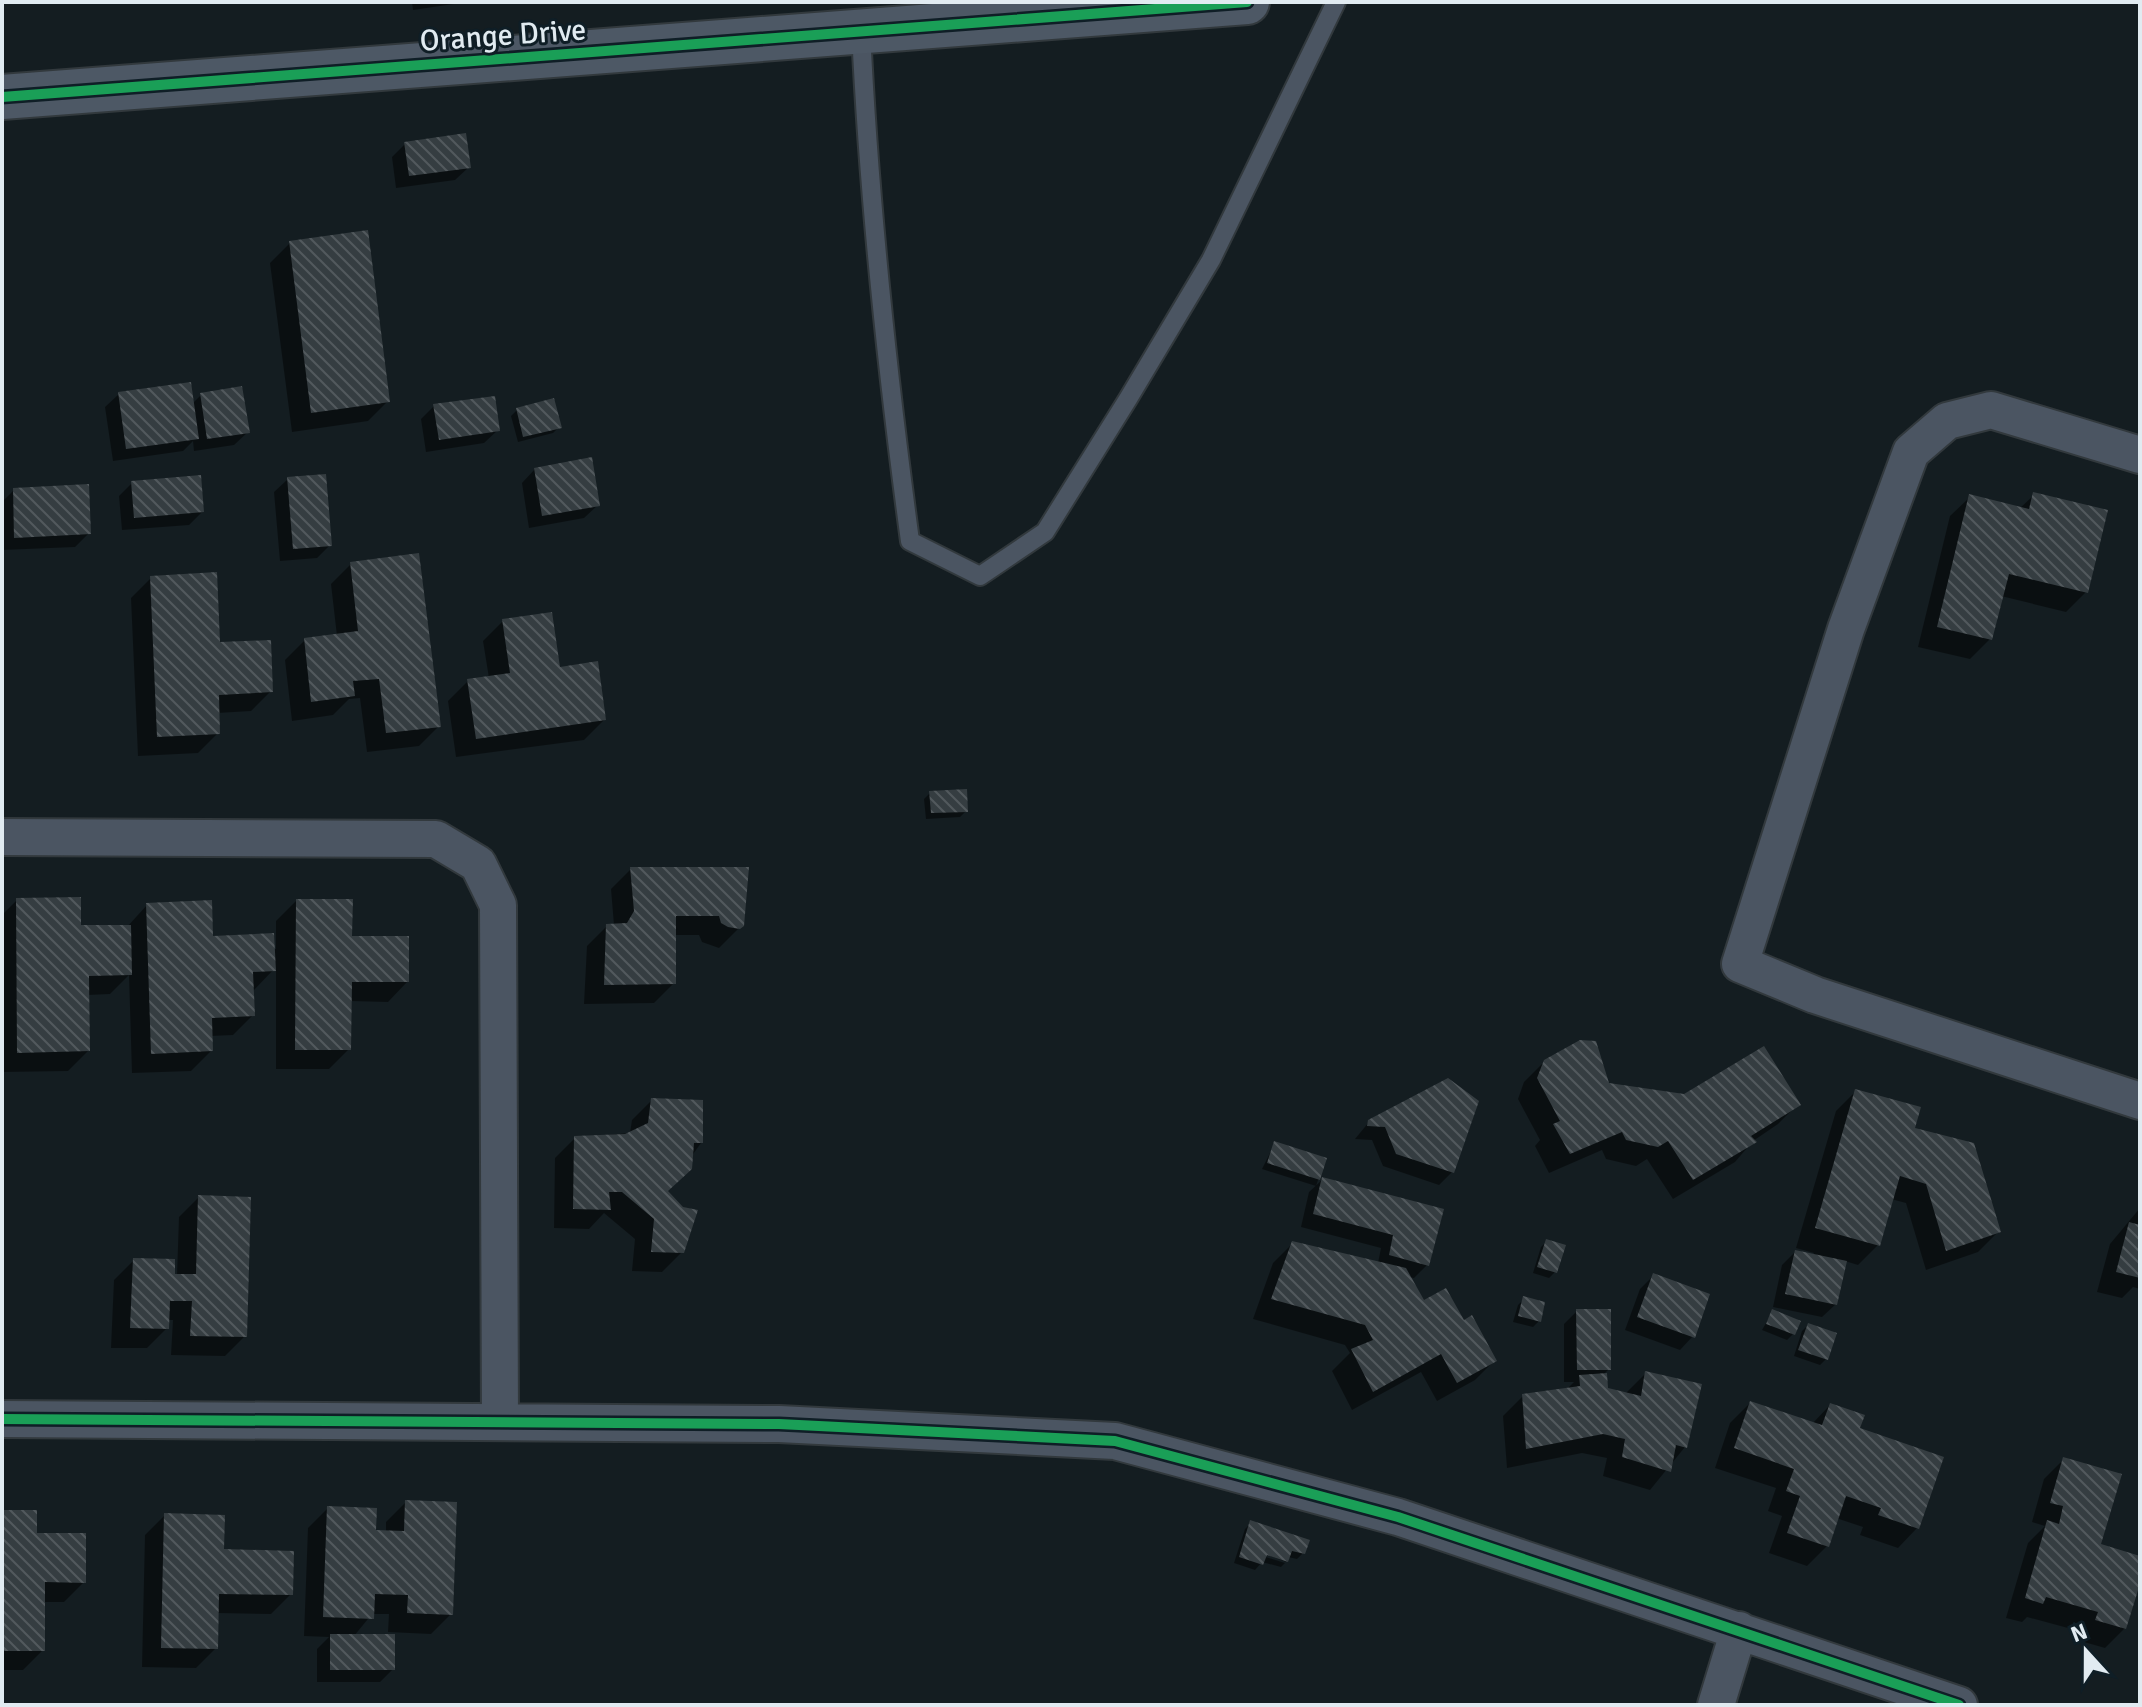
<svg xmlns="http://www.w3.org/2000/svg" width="2142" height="1707" font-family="Signika,sans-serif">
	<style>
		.shadow { fill: #0007 }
		.building { fill: url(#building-back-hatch) }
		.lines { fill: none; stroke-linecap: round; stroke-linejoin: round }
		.lane-casing { stroke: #32393d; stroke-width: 22 }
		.street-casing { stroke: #32393d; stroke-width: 40 }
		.secondary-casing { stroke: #32393d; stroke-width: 48 }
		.lane { stroke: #4b5562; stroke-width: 18 }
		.street { stroke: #4b5562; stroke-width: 36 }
		.secondary { stroke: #4d5865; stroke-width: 44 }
		.cycleway-casing { stroke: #0f1e26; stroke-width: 15 }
		.cycleway { stroke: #1a9f57; stroke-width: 10 }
		.labels { text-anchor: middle; stroke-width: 6; stroke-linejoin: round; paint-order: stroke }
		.street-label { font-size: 30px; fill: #e1ebf1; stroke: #0f1e26 }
	</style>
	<defs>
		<pattern id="building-back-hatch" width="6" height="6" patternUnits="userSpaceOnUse" patternTransform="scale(2)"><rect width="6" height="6" fill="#353d41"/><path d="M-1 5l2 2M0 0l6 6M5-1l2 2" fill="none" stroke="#52595d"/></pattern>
	</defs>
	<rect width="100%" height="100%" fill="#141d21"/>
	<path class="shadow" d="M412,2H467L413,10Z
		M405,144L469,167L455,180L396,188L392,157Z
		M290,243L388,401L368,421L292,432L270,263Z
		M119,394L192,404L201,395L248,432L234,445L194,451L193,441L183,451L113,461L105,407Z
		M434,406L498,430L484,443L426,452L421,419Z
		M517,410L559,427L553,433L518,442L511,416Z
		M535,469L598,505L584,518L529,528L522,483Z
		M288,479L330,545L317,558L280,561L274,492Z
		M132,483L202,512L189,525L122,530L119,496Z
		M14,490L89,533L75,547L2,550V502Z
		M2034,495L2086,592L2066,612L2001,596L1990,639L1970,659L1918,647L1950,516L1970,497L2019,509Z
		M351,564L439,726L419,746L367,752L360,698L349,699L333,715L292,721L285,660L305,640L337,636L331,584Z
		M151,578L271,691L251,711L217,713L218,733L198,753L138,756L131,598Z
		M503,621L558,669L604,720L584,740L456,757L448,701L468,681L489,678L483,641Z
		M930,793L966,811L960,817L926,819L924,799Z
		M631,869L742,925L719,948L702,942L699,935H674V983L654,1003L584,1004L587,946L607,926L614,925L611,889Z
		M17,900L79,927H127L147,905L211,938L273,949H276V921L296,901L407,982L388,1002L350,1001L349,1049L329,1069H276V967L254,990L253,1015L233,1035L210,1036L211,1051L191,1071L132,1073L129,975L110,994L87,995L88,1051L68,1071L2,1072V915Z
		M1545,1061L1607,1084L1684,1096L1798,1104L1778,1124L1753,1141L1735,1162L1673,1199L1647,1159L1636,1166L1606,1159L1602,1150L1549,1173L1535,1146L1540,1140L1518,1099L1524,1082Z
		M1448,1080L1452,1172L1439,1185L1383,1166L1372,1140L1355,1139L1369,1122Z
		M1856,1091L1913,1129L1998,1232L1978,1252L1926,1270L1906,1203L1891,1199L1878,1245L1858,1265L1845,1261L1836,1304L1822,1317L1773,1307L1782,1265L1795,1252L1813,1256L1814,1253L1796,1248L1836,1111Z
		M652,1100L701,1143L666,1192L682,1252L662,1272L632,1271L635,1239L604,1213L589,1229L554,1228L555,1158L575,1138L630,1133L632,1120Z
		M1275,1143L1325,1159L1316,1186L1262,1169Z
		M1323,1179L1442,1210L1427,1265L1414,1278L1409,1277L1423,1303L1463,1323L1495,1360L1475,1380L1437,1401L1421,1372L1352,1410L1332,1371L1350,1353L1345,1345L1253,1319L1273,1263L1293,1243L1378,1263L1381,1248L1301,1227L1309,1192Z
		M199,1197L245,1336L225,1356L171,1355L173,1320H168L167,1328L147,1348H111L114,1280L134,1260L177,1276L179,1217Z
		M2140,1208V1289L2133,1287L2122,1298L2097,1292L2110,1244Z
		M1547,1241L1555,1272L1549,1278L1533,1273L1541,1247Z
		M1653,1276L1693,1336L1680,1350L1625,1330L1640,1289Z
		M1524,1299L1539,1321L1533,1327L1513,1322L1518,1305Z
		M1577,1311L1609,1369L1605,1373L1606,1390L1626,1393L1646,1373L1685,1447L1650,1490L1603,1476L1607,1458L1582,1453L1507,1468L1503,1416L1523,1396L1566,1390L1574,1382H1564V1324Z
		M1773,1311L1793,1334L1787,1340L1762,1330Z
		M1808,1325L1826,1359L1820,1365L1794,1356L1802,1331Z
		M1750,1403L1812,1424L1830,1405L1858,1429L1917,1528L1898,1548L1860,1535L1863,1527L1836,1518L1827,1546L1807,1566L1769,1553L1782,1516L1768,1511L1776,1488L1715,1468L1730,1423Z
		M2064,1459L2098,1545L2140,1558V1577L2125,1628L2105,1648L2077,1640L2079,1631L2027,1617L2022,1622L2006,1618L2028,1543L2045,1526L2032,1522L2044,1479Z
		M406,1502L451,1614L431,1634L388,1632L389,1614H372L354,1636L393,1669L380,1682H317V1649L329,1637L304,1636L308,1528L328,1508L374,1532H386V1522Z
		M2,1512L35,1535L84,1582L64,1602H43V1650L23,1670H2Z
		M165,1515L291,1594L271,1614L217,1613L216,1648L196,1668L142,1667L145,1535Z
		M1251,1523L1303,1553L1297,1559L1288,1557L1286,1562L1258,1551L1256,1554L1285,1563L1281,1567L1262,1562L1255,1570L1234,1563L1245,1529Z"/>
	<path class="building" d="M466,133L471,168L409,176L404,142Z
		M368,230L390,402L311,413L289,241Z
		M191,382L199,439L126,449L118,392Z
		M242,386L250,433L207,439L200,393Z
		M495,396L500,431L439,440L433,404Z
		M554,398L562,428L523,437L516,408Z
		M592,457L600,506L542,516L534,468Z
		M326,474L332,546L293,549L287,477Z
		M201,475L204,512L134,518L131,481Z
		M89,484L91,534L14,538L13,488Z
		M2033,492L2108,510L2088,593L2009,574L1992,640L1937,627L1969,494L2029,509Z
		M419,553L441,727L386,733L379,679L353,681L355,696L311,702L304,638L358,631L350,562Z
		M217,572L220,642L271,640L273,692L219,695L220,734L157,737L150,576Z
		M552,612L560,667L598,661L606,720L476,739L467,679L510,673L502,619Z
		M967,789L968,812L931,813L929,791Z
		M630,867H749L744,926L740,929L728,927L721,923L719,916H676V984L604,985L606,924L627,923L634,911Z
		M81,897V925H131L132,975L89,976L90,1051L17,1053L16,898Z
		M296,899H353L352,936H409V982H352L351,1050H295Z
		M212,900L213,936L274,933L276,971L253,972L255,1016L212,1018L213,1051L151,1054L146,903Z
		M1580,1040L1596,1041L1609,1083L1684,1094L1764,1046L1801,1105L1751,1136L1757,1142L1693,1180L1668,1141L1658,1147L1626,1140L1622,1132L1570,1154L1553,1124L1560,1121L1537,1078L1544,1060Z
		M1448,1078L1479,1101L1454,1173L1396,1154L1385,1127L1367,1126L1368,1120Z
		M1855,1089L1921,1107L1915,1128L1974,1143L2001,1232L1946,1251L1926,1184L1900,1176L1880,1246L1815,1228Z
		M651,1098L703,1100V1143H694L692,1169L668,1191L683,1207L698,1210L684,1253L651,1252L654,1219L622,1192H609L611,1210L573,1209L574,1136L625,1134L648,1123Z
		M1274,1141L1327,1158L1320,1180L1267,1163Z
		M1322,1177L1444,1209L1429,1266L1389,1255L1393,1235L1313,1214Z
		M198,1195L251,1197L247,1337L190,1336L192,1301H170L169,1329L130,1328L133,1258L175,1259V1274H196Z
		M2129,1222L2140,1225V1278L2116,1272Z
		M1546,1239L1566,1245L1557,1273L1537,1267Z
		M1292,1241L1406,1268L1424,1300L1446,1288L1464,1320L1472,1315L1497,1361L1457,1383L1441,1354L1373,1392L1351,1349L1373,1340L1365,1325L1271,1299Z
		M1795,1250L1847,1261L1837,1305L1785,1294Z
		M1653,1273L1710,1294L1695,1338L1637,1317Z
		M1523,1296L1545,1302L1541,1322L1518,1316Z
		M1576,1309H1611V1370H1577Z
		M1772,1309L1801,1321L1795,1335L1766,1324Z
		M1808,1323L1837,1333L1828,1360L1798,1350Z
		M1645,1371L1702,1384L1687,1448L1676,1445L1671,1472L1622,1457L1625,1439L1603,1434L1526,1449L1522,1394L1580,1386L1579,1375L1607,1373L1608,1388L1641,1396Z
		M1750,1401L1822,1425L1830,1403L1865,1415L1860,1428L1944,1457L1919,1529L1878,1515L1881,1508L1846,1496L1829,1547L1787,1533L1800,1496L1786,1491L1794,1469L1734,1448Z
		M2063,1457L2122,1474L2101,1544L2140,1556V1584L2126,1629L2095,1620L2098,1612L2046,1597L2043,1604L2025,1598L2047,1520L2059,1524L2063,1506L2050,1503Z
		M405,1500L457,1502L453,1615L407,1613L408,1595L375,1594L374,1619L323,1617L327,1506L377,1508L376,1530L404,1531Z
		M2,1510H37V1533H86V1583L45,1582V1651H2Z
		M164,1513L225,1515L224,1549L294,1551L293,1595L219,1594L218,1649L161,1648Z
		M1250,1520L1310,1540L1305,1554L1292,1551L1288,1562L1267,1555L1263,1565L1239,1557Z
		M330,1634H395V1670H330Z"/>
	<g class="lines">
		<defs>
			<path id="lane" d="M861,31C869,202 887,371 910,541L980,576L1045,532L1128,399L1211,260L1336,2"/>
			<path id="street" d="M2140,455L1991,410L1947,421L1911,452L1846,629L1740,964L1815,995L2140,1101
				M2,837L436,839L478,864L498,905L500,1420
				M2,1419L779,1424L1115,1441L1398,1517L1959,1705
				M1716,1705L1739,1630"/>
			<path id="secondary" d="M2,97L1247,2"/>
		</defs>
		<use href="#lane" class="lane-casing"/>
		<use href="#street" class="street-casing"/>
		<use href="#secondary" class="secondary-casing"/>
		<use href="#lane" class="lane"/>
		<use href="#street" class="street"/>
		<use href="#secondary" class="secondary"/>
		<defs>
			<path id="cycleway" d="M2,97L1247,2
				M2,1419L779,1424L1115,1441L1398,1517L1959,1705"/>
		</defs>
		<use href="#cycleway" class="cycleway-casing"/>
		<use href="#cycleway" class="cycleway"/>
	</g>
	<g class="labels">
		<g class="street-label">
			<text transform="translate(503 35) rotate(-4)" y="10">Orange Drive</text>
		</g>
	</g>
	<rect width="2142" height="1707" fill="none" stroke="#e1ebf1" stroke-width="8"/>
	<g transform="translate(2086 1651) rotate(339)" stroke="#0f1e26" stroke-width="6" paint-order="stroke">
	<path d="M0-6L14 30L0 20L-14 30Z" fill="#e1ebf1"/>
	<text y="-12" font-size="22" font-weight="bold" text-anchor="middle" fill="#e1ebf1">N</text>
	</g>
</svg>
